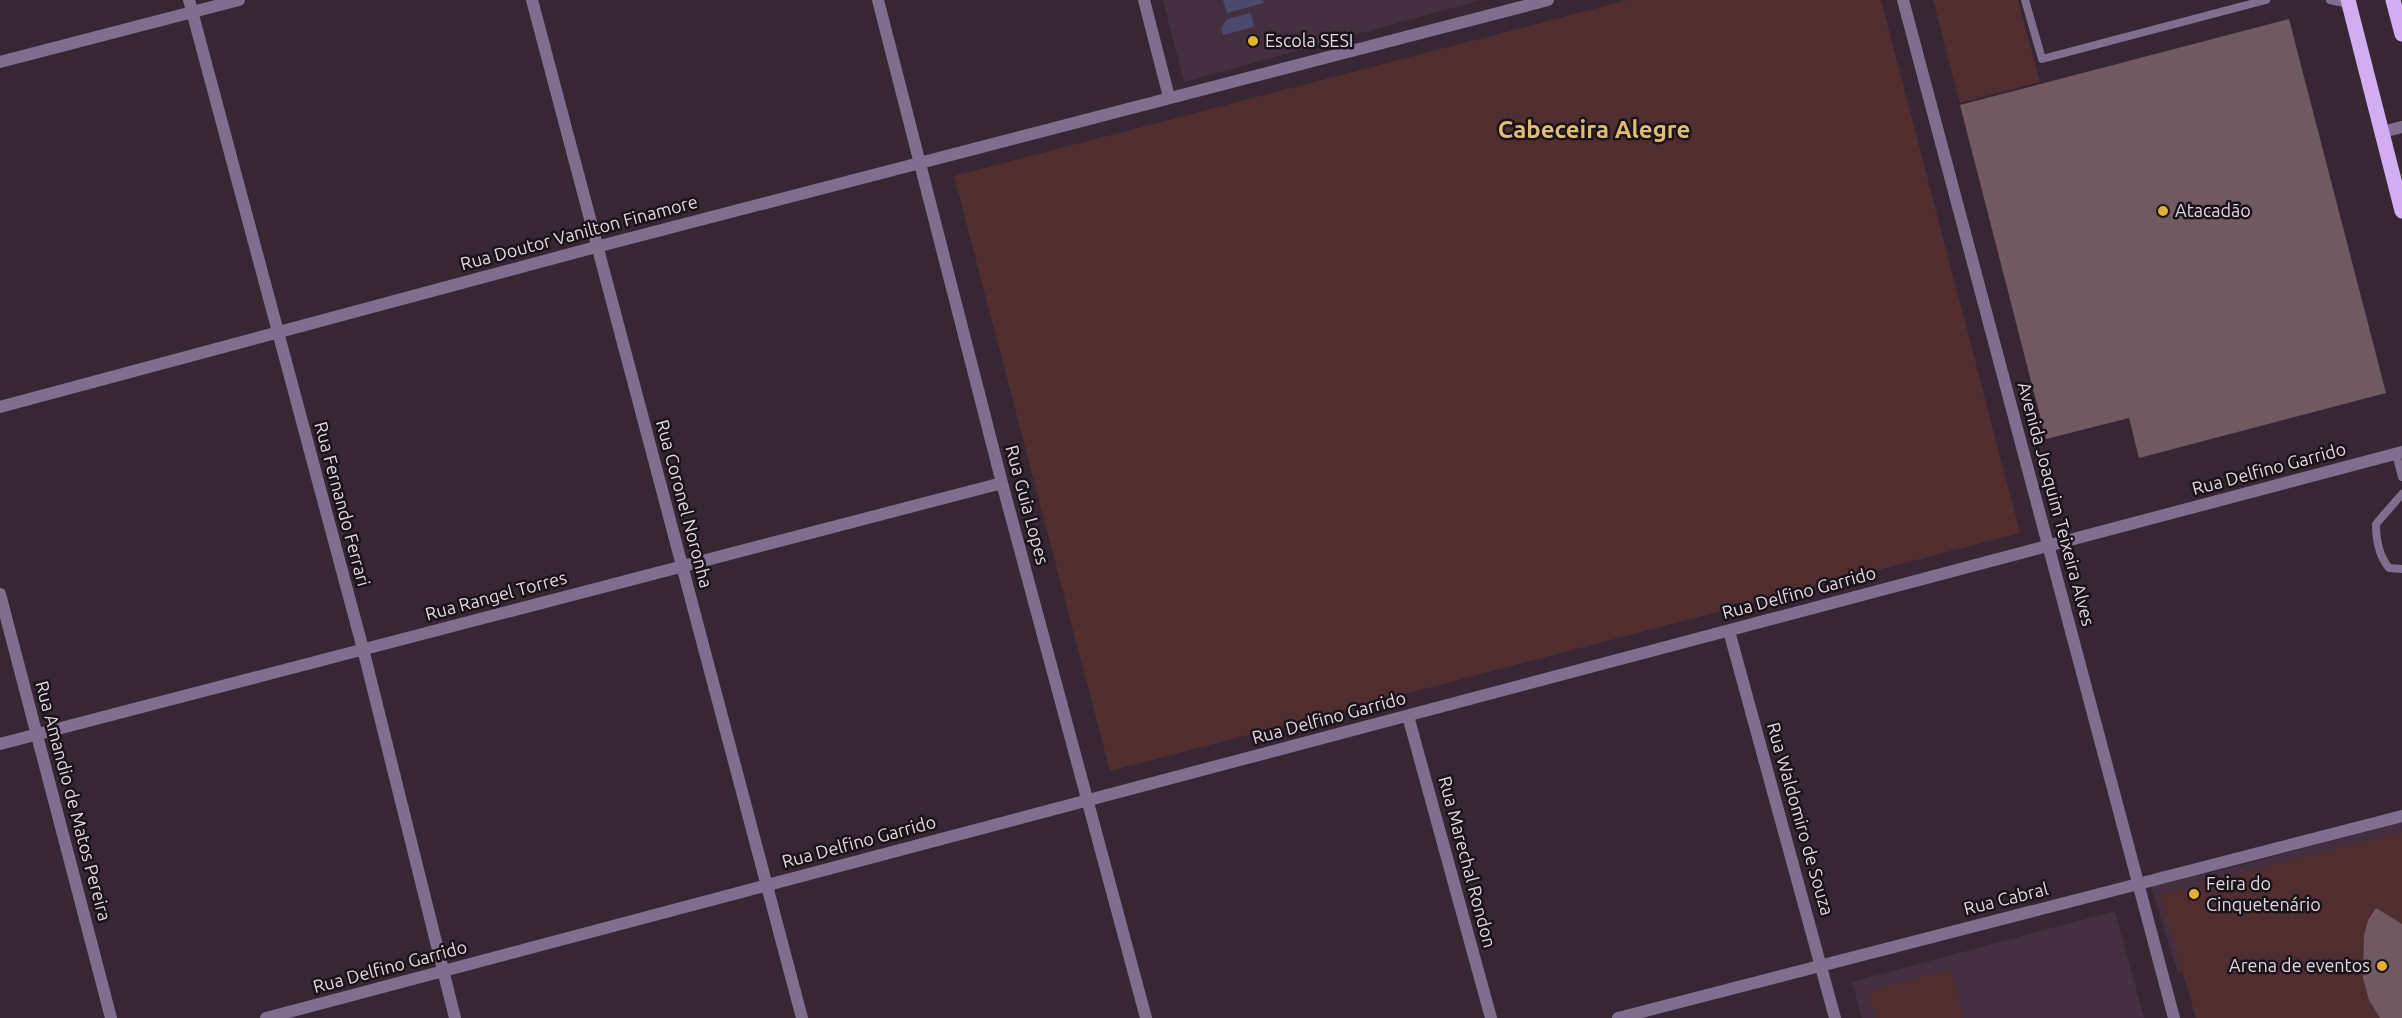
<svg xmlns="http://www.w3.org/2000/svg" width="2402" height="1018" font-family="Ubuntu,sans-serif">
	<style>
		.built { fill: #442f41 }
		.green { fill: #502e30 }
		.water { fill: #4b496c }
		.building { fill: #705961 }
		.lines { fill: none; stroke-linecap: round; stroke-linejoin: round }
		.service { stroke: #7f6e8e; stroke-width: 8 }
		.minor { stroke: #7f6e8e; stroke-width: 12 }
		.tertiary { stroke: #7f6e8e; stroke-width: 12 }
		.primary { stroke: #d2adf0; stroke-width: 15 }
		.poi-dot { fill: #e4ae35; stroke: #1a1319; stroke-width: 2 }
		.labels { text-anchor: middle; stroke-width: 5; stroke-linejoin: round; paint-order: stroke }
		.poi-label { font-size: 18px; fill: #e1d7e0; stroke: #1a1319; text-anchor: start }
		.street-label { font-size: 18px; fill: #e1d7e0; stroke: #1a1319 }
		.district-label { font-size: 24px; font-weight: bold; fill: #e2bc74; stroke: #1a1319 }
	</style>
	<rect width="100%" height="100%" fill="#372735"/>
	<path class="built" d="M1163,0H1481L1184,82Z
		M2402,822V849L2178,973L2150,883L2155,872L2192,866L2200,876Z
		M2115,911L2144,1018H1862L1852,982Z"/>
	<path class="green" d="M1628,0H1881L2020,533L1110,771L954,176Z
		M1933,0H2018L2040,82L1960,103Z
		M2402,832V1018H2196L2160,895Z
		M1951,970L1963,1018H1876L1869,991Z"/>
	<path class="water" d="M1223,0H1263L1264,3L1227,13Z
		M1251,13L1254,27L1223,35L1221,28L1227,19Z"/>
	<path class="building" d="M2289,19L2386,393L2139,458L2129,418L2046,439L1960,105Z
		M2376,908L2402,924V1018H2380L2369,1000L2363,978L2364,935L2368,920Z"/>
	<g class="lines">
		<path class="service" d="M2025,0L2042,59L2266,0
			M2330,0L2349,4
			M2396,454L2402,477
			M2402,494L2376,524C2376,540 2379,556 2389,568L2402,569"/>
		<path class="minor" d="M189,0L363,649L455,1018
			M532,0L802,1018
			M878,0L1002,483L1146,1018
			M1144,0L1169,97
			M0,62L239,0
			M2382,132L2402,127
			M0,407L596,247L1548,0
			M0,594L111,1018
			M1729,631L1835,1018
			M1408,716L1491,1018
			M0,744L1002,483
			M266,1018L2402,452
			M1618,1018L2402,816"/>
		<path class="tertiary" d="M1903,0L2174,1018"/>
		<path class="primary" d="M2348,0L2402,211
			M2393,0L2402,34"/>
	</g>
	<g class="poi-dot">
		<circle cx="1253" cy="41" r="6"/>
		<circle cx="2163" cy="211" r="6"/>
		<circle cx="2194" cy="894" r="6"/>
		<circle cx="2382" cy="966" r="6"/>
	</g>
	<g class="labels">
		<g class="poi-label">
			<text x="1265" y="47">Escola SESI</text>
			<text x="2175" y="217">Atacadão</text>
			<text x="2206" y="890">Feira do<tspan x="2206" dy="21">Cinquetenário</tspan></text>
			<text x="2370" y="972" text-anchor="end">Arena de eventos</text>
		</g>
		<g class="street-label">
			<text transform="translate(579 233) rotate(-15)" y="6">Rua Doutor Vanilton Finamore</text>
			<text transform="translate(2269 469) rotate(-15)" y="6">Rua Delfino Garrido</text>
			<text transform="translate(342 504) rotate(75)" y="6">Rua Fernando Ferrari</text>
			<text transform="translate(684 504) rotate(75)" y="6">Rua Coronel Noronha</text>
			<text transform="translate(2056 504) rotate(75)" y="6">Avenida Joaquim Teixeira Alves</text>
			<text transform="translate(1027 505) rotate(75)" y="6">Rua Guia Lopes</text>
			<text transform="translate(1799 593) rotate(-15)" y="6">Rua Delfino Garrido</text>
			<text transform="translate(496 596) rotate(-15)" y="6">Rua Rangel Torres</text>
			<text transform="translate(1329 718) rotate(-15)" y="6">Rua Delfino Garrido</text>
			<text transform="translate(73 801) rotate(75)" y="6">Rua Amandio de Matos Pereira</text>
			<text transform="translate(1800 819) rotate(74)" y="6">Rua Waldomiro de Souza</text>
			<text transform="translate(859 842) rotate(-15)" y="6">Rua Delfino Garrido</text>
			<text transform="translate(1467 862) rotate(75)" y="6">Rua Marechal Rondon</text>
			<text transform="translate(2006 899) rotate(-14)" y="6">Rua Cabral</text>
			<text transform="translate(390 967) rotate(-15)" y="6">Rua Delfino Garrido</text>
		</g>
		<g class="district-label">
			<text x="1594" y="138">Cabeceira Alegre</text>
		</g>
	</g>
</svg>
